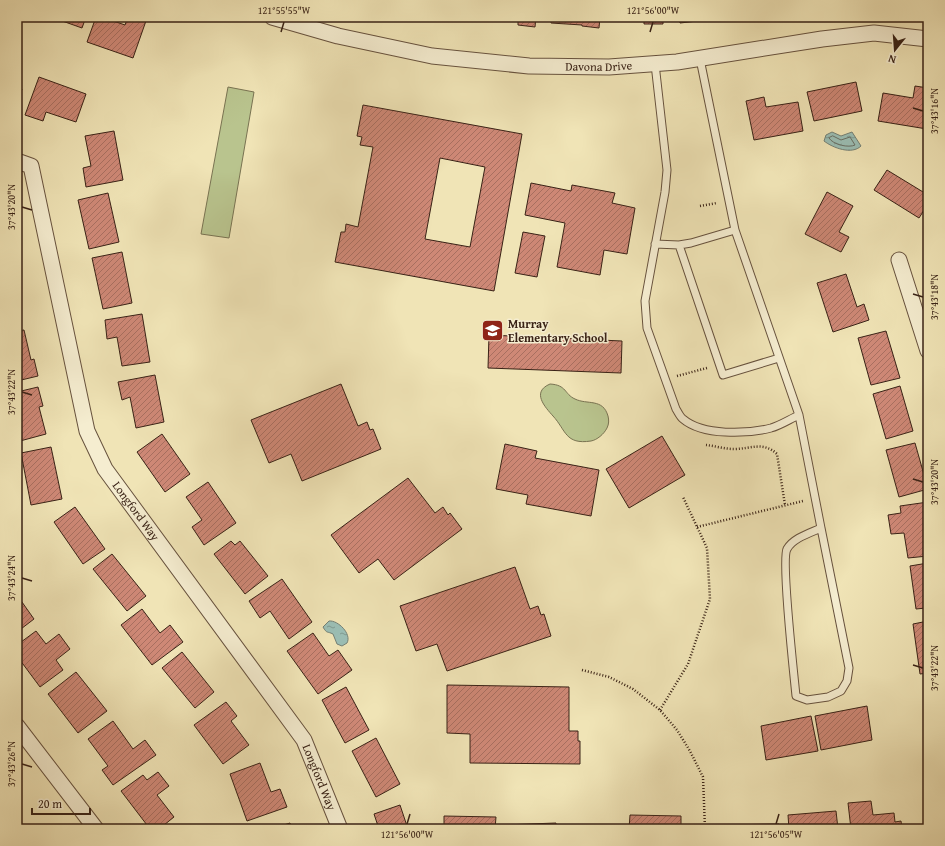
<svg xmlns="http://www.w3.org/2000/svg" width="945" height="846" font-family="'Gentium Book Plus',serif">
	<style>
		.green { fill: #b9c48e; stroke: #797352 }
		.water { fill: url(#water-ripples); stroke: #748075 }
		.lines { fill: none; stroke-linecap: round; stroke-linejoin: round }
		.shore { stroke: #6a7065; stroke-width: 1 }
		.building { fill: url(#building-hatch); stroke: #392216; fill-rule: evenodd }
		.lane-casing { stroke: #67523e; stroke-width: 9 }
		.street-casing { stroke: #67523e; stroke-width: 17 }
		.path { stroke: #392216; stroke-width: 2.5; stroke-dasharray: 1 2; stroke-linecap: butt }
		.lane { stroke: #f5edd0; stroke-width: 7 }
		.street { stroke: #f5edd0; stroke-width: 15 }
		.ticks { fill: none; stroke: #392216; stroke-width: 1.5 }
		.labels { text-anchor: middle; stroke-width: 3; stroke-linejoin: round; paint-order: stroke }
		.street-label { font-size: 12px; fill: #392216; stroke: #f5edd0 }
		.poi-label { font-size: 12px; font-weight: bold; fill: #392216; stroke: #f5edd0; text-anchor: start }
		.neatline { fill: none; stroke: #392216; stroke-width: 1.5 }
		.ticks-label { font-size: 10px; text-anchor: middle; fill: #392216 }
	</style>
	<defs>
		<pattern id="water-ripples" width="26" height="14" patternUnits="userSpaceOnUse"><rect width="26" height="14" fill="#9bbeb4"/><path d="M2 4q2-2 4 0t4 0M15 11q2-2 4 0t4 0" fill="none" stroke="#7f9a91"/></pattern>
		<pattern id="building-hatch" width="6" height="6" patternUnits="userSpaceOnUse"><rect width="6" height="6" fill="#ce8876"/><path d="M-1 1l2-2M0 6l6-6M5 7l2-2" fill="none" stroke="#a86f60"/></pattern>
	</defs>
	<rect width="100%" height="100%" fill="#f0e4b6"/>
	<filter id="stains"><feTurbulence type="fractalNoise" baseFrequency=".005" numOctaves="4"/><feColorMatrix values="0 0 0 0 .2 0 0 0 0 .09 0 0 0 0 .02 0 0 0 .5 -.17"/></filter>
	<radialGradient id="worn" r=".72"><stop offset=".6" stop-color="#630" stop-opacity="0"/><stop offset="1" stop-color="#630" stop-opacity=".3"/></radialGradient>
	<path class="green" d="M228,87L254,92L229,238L201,234Z
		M550,384C567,385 564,394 575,399C587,405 603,398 608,416C609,420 609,424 607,428C604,434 597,440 591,441C565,445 566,430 553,416C545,407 531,392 550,384Z"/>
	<path class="water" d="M832,132L841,136L852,132L861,146C852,155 833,148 824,141L826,135Z
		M329,621C338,620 352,634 347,643L342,646L337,644L333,634C327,631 327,634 323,627Z"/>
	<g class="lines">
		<path class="shore" d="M833,136L841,140L850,137L855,145C849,148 833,145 829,138Z"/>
	</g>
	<path class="building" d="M51,17H86L82,28Z
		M96,17H102L125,25L128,17L147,18L133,58L87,42Z
		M450,17H470V21L450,18Z
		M518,17H536L535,27L518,25Z
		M551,17H600L599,28L582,26V25L551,23Z
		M644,17H663V24H644Z
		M679,17H732L680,23Z
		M39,77L86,94L76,122L46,112L43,121L25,115Z
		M856,82L862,111L814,121L807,92Z
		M915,86L928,88L927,129L878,121L883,93L913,98Z
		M17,87L22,89L17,105Z
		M764,97L766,107L798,102L803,131L754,140L746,101Z
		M363,105L522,134L494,291L335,262L341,232H345L346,224L358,227L373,147L360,145L362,137L357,136ZM440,158L485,167L470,247L425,239Z
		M114,131L123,180L86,187L83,168L91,166L85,136Z
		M887,170L928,195V204L919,218L874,190Z
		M531,183L571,191L572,185L615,193L612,203L635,208L627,254L604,250L600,275L557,267L565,223L525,215Z
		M827,192L853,206L839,232L849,237L841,252L805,234Z
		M108,193L119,242L89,249L78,200Z
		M523,232L545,236L537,277L515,273Z
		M122,252L132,303L103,309L92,258Z
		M846,274L857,307L864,304L869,320L833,332L817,283Z
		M142,314L150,362L122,366L117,337L107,339L105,320Z
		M24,330L31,360L34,359L38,376L17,381V331Z
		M886,331L900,378L871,385L858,338Z
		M489,335L622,341L621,373L488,368Z
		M155,375L164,422L136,428L130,397L122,400L118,382Z
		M341,384L358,426L367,422L370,430L373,429L381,449L302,481L291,454L269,463L251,420Z
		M900,386L913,431L886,439L873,394Z
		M38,387L43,406L39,407L46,434L20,441L17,429V392Z
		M162,434L190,474L165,492L137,452Z
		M662,436L685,475L629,508L606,469Z
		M915,443L928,489L899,497L886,450Z
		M505,444L537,451L535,458L599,470L591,516L526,504L528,495L496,489Z
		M51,447L62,499L31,505L21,453Z
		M408,478L435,513L443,507L448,515L450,513L462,529L394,580L378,559L359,573L331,535Z
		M208,482L236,523L204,545L192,527L202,520L186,497Z
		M928,502V556L908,558L904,533L891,534L888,515L901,513L900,506Z
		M75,507L105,549L83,564L54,522Z
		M231,541L235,545L240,541L268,576L245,594L214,554Z
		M112,554L146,596L127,611L93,569Z
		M928,563V614L927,615L926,608L916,609L910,566Z
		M515,567L530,609L538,606L541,615L544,614L551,636L447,671L437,644L416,651L400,606Z
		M282,579L312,622L289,639L270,611L260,618L249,601Z
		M17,595L34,619L17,632Z
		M142,609L160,633L170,625L183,642L152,665L121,625Z
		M928,621V673L920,674L913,624Z
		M36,631L46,644L59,634L70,649L56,660L63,670L40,687L17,656V645Z
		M313,633L329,656L338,650L352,670L318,694L287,651Z
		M182,652L214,692L195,708L162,668Z
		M76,672L107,711L78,733L48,694Z
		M447,685L569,687V731H578V741H580V764L470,763V734L447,733Z
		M346,687L369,730L345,743L322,700Z
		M226,702L237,716L231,721L249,745L223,764L194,725Z
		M867,706L872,740L821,750L815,716Z
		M811,716L818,751L766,760L761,726Z
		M113,721L133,749L145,740L156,755L113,785L102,770L108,766L88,739Z
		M376,738L400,784L376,797L352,751Z
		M260,763L271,792L280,789L287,807L247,821L230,774Z
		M158,772L169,786L157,795L174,817L159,829H150L121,791L143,775L147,780Z
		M871,801L873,815L894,813L895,822L901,821L902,829H851L848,803Z
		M400,805L408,829H379L374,814Z
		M836,811L838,829H789L788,815Z
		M630,815L681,816V829H629Z
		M444,816L496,817L495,829H444Z
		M290,823L292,829H271Z
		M556,823V829H505L504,825Z
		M779,824V829H723V825Z
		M568,825L617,826V829H568Z"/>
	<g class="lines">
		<defs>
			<path id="lane" d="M700,59L735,230L799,415L821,528C810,533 793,538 787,549C781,560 794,675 796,696L807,700L828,697L841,691L847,681L849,668L821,528
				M655,64L667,170L665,192L645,301L647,328L676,409C678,412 680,417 683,419C703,436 747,434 771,428C781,425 790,419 799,415
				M655,244L679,245L691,243L735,230
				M679,245L723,375L779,358"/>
			<g id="street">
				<path id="s1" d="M272,17L338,36L432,56L529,66L609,67L677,62L822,39L874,33L928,39"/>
				<path id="s2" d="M17,161L31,166L87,431L105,469L304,740L340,829"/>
				<path d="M899,260L928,351"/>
				<path d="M17,726L96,829"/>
			</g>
		</defs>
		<use href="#lane" class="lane-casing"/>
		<use href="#street" class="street-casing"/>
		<path class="path" d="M700,206L717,203
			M677,376L707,368
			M706,445C715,446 725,449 734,449C751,449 763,441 777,454L785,505
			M697,527L803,501
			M582,670L609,677L633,689L660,710L677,730L690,751L703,777L705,829
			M660,710L688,664L710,599L707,548L683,497"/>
		<use href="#lane" class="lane"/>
		<use href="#street" class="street"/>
	</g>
	<path class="ticks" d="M281,32L284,22M650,32L653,22M913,108L923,111M22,207L32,210M913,294L923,297M22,392L32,395M913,479L923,482M22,578L32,581M913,665L923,668M22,764L32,767M407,824L410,814M776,824L779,814"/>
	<defs>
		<symbol id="school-square" viewBox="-11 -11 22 22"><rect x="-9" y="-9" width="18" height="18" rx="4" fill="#8f2418" stroke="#f5edd0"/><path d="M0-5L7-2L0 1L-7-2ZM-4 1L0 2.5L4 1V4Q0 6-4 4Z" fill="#fff"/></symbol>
	</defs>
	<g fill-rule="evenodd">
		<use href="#school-square" x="480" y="318" width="25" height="25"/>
	</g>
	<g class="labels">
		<g class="street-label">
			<text dy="4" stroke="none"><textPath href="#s1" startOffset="332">Davona Drive</textPath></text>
			<text dy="4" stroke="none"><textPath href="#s2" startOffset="380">Longford Way</textPath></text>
			<text dy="4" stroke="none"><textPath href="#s2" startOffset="704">Longford Way</textPath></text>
		</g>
		<g class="poi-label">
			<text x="508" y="328">Murray<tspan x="508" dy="14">Elementary School</tspan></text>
		</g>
	</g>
	<rect width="945" height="846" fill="none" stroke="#f0e4b6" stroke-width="44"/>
	<g transform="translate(895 50) rotate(197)" stroke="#f5edd0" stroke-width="3" paint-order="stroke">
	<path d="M0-3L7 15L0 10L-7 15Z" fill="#392216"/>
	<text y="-6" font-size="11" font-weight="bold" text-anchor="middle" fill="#392216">N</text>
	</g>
	<path d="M32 808v6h58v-6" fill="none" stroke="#392216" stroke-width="2"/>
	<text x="38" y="808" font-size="12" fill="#392216" stroke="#f5edd0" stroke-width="3" paint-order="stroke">20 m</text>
	<rect x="22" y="22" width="901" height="802" class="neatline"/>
	<g class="ticks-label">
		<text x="284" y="14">121°55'55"W</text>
		<text x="653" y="14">121°56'00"W</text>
		<text transform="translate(934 111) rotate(-90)" y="4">37°43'16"N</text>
		<text transform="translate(11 207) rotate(-90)" y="4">37°43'20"N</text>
		<text transform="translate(934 297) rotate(-90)" y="4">37°43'18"N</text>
		<text transform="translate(11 392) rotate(-90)" y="4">37°43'22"N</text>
		<text transform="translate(934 482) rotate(-90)" y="4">37°43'20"N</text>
		<text transform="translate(11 578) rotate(-90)" y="4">37°43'24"N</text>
		<text transform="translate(934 668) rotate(-90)" y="4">37°43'22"N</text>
		<text transform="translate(11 764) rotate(-90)" y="4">37°43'26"N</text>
		<text x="407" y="838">121°56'00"W</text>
		<text x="776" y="838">121°56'05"W</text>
	</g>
	<rect width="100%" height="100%" filter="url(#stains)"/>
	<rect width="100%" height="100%" fill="url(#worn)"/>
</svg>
